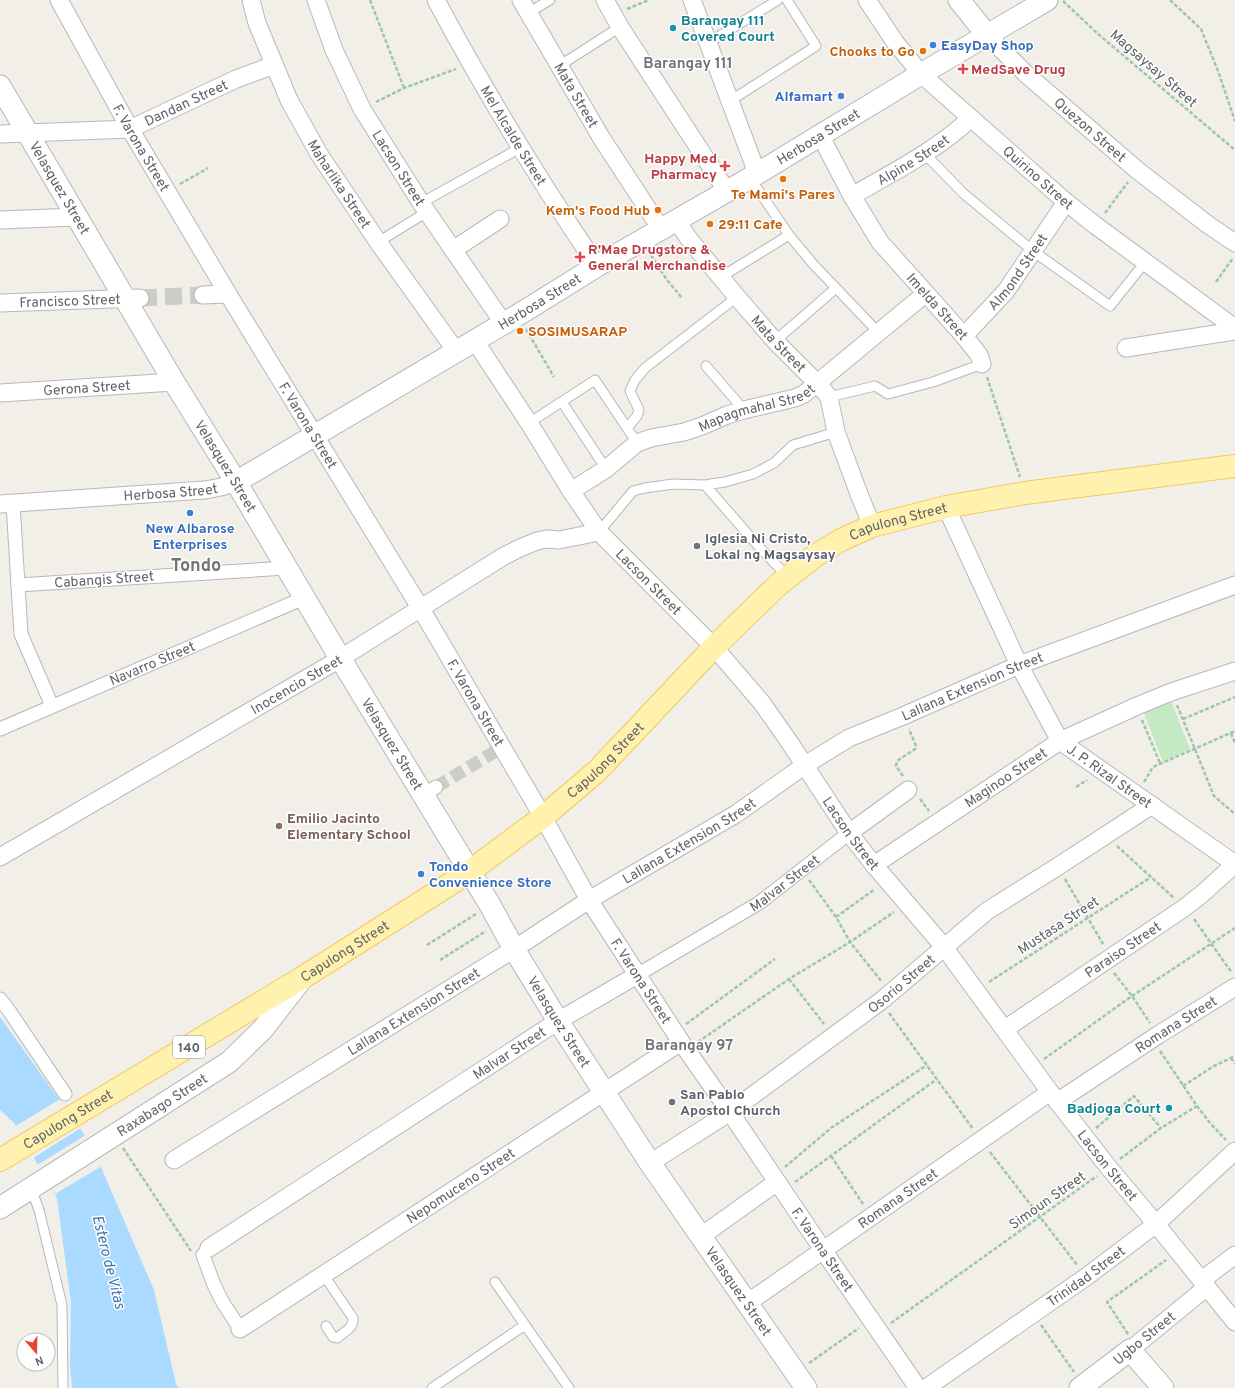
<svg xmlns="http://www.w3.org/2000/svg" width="1235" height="1388" font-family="Overpass,sans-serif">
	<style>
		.green { fill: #c5e8c5 }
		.water { fill: #aadaff }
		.pier { fill: #f1efe8 }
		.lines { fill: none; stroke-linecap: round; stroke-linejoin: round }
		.pedestrian-tunnel { stroke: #ccccc8; stroke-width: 13; stroke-dasharray: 13 6; stroke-linecap: butt }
		.minor-tunnel { stroke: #ccccc8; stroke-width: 17; stroke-dasharray: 17 8; stroke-linecap: butt }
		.service-casing { stroke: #b5b8bc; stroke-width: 11 }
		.pedestrian-casing { stroke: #b5b8bc; stroke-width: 15 }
		.minor-casing { stroke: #b5b8bc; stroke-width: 19 }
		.tertiary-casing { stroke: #b5b8bc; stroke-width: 23 }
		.primary-casing { stroke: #f2c960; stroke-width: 24 }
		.path { stroke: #9cc7a9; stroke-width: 2.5; stroke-dasharray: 4 2; stroke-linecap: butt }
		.service { stroke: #fff; stroke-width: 9 }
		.pedestrian { stroke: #fff; stroke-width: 13 }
		.minor { stroke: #fff; stroke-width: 17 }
		.tertiary { stroke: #fff; stroke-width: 21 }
		.primary { stroke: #fff2af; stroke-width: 22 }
		.culture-dot { fill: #0f9aa8; stroke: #fff; stroke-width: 1.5 }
		.shop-dot { fill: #3f7fe0; stroke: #fff; stroke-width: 1.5 }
		.food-dot { fill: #e8710a; stroke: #fff; stroke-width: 1.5 }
		.health-dot { fill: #e0444e; stroke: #fff; stroke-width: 1.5 }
		.worship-dot { fill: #6b7280; stroke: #fff; stroke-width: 1.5 }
		.education-dot { fill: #8d6e63; stroke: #fff; stroke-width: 1.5 }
		.labels { text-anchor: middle; stroke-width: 3; stroke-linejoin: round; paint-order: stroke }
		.shield { fill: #fff; stroke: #8f9295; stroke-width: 1 }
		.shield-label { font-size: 13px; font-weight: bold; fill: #5f6368 }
		.culture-label { font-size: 14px; font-weight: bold; fill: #0d838f; stroke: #fff; text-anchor: start }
		.shop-label { font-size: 14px; font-weight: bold; fill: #366cbe; stroke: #fff; text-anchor: start }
		.food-label { font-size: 14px; font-weight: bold; fill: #c56008; stroke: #fff; text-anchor: end }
		.street-label { font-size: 14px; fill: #5f6368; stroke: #fff }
		.health-label { font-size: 14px; font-weight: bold; fill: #be3a42; stroke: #fff; text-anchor: start }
		.worship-label { font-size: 14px; font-weight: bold; fill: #5b616d; stroke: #fff; text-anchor: start }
		.education-label { font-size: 14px; font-weight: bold; fill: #785e54; stroke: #fff; text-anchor: start }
		.neighbourhood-label { font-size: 15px; font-weight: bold; fill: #70757a; stroke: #fff }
		.water-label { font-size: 15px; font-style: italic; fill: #4174aa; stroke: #fff }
		.district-label { font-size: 18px; font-weight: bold; fill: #70757a; stroke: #fff }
	</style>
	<rect width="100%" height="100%" fill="#f1efe8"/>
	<path class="green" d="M1169,696L1190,749L1163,762L1142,708Z"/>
	<path class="water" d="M0,1017L91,1144L154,1290L176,1384L178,1388H72L70,1365L71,1303L57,1198L14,1123L0,1110Z"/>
	<path class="pier" d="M60,1099L81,1128L33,1158L14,1127Z
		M86,1135L92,1143L102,1166L55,1194L37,1165Z"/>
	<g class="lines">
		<path class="pedestrian-tunnel" d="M436,787L496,751"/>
		<path class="minor-tunnel" d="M140,298L203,295"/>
		<defs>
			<path id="service" d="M528,13L550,0
				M708,43L778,0
				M559,66L620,27
				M730,101L816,46L787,0
				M925,154L964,194L1033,251L1110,306L1146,261
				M750,178L789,235L813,264L878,332
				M421,203L520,148
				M378,242L427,212
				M721,277L789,235
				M775,341L836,288
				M706,366L744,410
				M829,397L875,386L888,394L933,382L982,364
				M562,402L606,469
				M529,423L595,380L637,443
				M627,428L637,416L639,410L630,391L635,380L645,368L737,297
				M705,485L760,548L788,577
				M599,532L633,491L645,488L673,484L705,485L725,482L753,474L774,463L793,445L836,432
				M31,1188L39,1210L62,1305L63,1388
				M323,1274L353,1318C354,1328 344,1332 337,1338L333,1337L326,1326
				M495,1282L569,1388
				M432,1388L525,1325"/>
			<g id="pedestrian">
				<path d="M13,503L21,634L52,706"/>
				<path d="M18,585L286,568"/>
				<path d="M0,729L304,598"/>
				<path d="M423,795L436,787"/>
				<path id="s1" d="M637,975L759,903L849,833"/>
				<path d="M0,999L10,1012L65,1094"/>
				<path d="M209,1248L203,1255L214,1285L222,1301L240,1329"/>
			</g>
			<g id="minor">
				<path id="s2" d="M59,0L130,129L228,294L421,609L543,817L589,900L681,1042L730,1112L823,1250L918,1388"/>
				<path id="s3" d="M251,0L257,23L289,100L319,154L378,242L456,351"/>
				<path id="s4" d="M316,0L334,50L362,109L421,203L504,324"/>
				<path id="s5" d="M436,0C485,92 539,180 597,266"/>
				<path id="s6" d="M521,0L602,139L661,229"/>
				<path d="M605,0L620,27L726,190"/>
				<path d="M692,0L757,173"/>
				<path id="s7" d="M867,0L895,42L921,74L1066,202L1095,225L1235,328"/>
				<path id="s8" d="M987,35L1026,74L1137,170L1207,224L1235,243"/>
				<path id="s9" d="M0,134L130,129L236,79L274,65"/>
				<path id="s10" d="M820,135L852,196L880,242L964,336L979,355L982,364"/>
				<path id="s11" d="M852,196C893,172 936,151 971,118"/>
				<path d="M0,220L77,217"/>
				<path id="s12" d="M676,220L689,239L737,297L775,341L817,383L829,397L836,432L859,494L872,526"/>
				<path d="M453,250L500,219"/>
				<path d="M203,295L228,294"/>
				<path id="s13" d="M0,303L140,298"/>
				<path id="s14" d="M964,336L1006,291L1066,202"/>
				<path id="s15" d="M475,341L529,423L571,491L599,532L714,647L762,703L790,743L849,833L874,865L944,947L1050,1092L1109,1168L1156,1224L1235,1322"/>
				<path d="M1126,348L1235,331"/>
				<path id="s16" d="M0,393L174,382"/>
				<path id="s17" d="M571,491L606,469L637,443L651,438L684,432L702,426L727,415L744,410L795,398L804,394L925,294"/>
				<path id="s18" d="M0,504L205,490L221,487L236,482"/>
				<path id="s19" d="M946,507L1019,665L1060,741L1235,864"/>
				<path d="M849,833L908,790"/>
				<path id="s20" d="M0,857L333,663L504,556L520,548L537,541L547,539L559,540L599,532"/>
				<path id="s21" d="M874,865L1060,741L1137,706L1171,692L1235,671"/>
				<path id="s22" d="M1005,1029L1184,908L1202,894L1235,864"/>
				<path id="s23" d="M1057,1102L1158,1035L1235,987"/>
				<path id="s24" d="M174,1160L514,949L589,900L736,814L805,765L849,738L903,716L1019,665L1235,585"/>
				<path id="s25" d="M650,1163L730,1112L881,1001L987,911L1057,867L1152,805"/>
				<path d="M700,1237L777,1182"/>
				<path id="s26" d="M209,1248L558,1021L637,975"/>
				<path d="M1202,1280L1235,1255"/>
				<path id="s27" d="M746,1304L1050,1092"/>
				<path id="s28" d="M240,1329L681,1042"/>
				<path d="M1130,1350L1207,1287"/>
				<path id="s29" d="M926,1388L1086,1277L1156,1224L1235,1151"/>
			</g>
			<g id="tertiary">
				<path d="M959,0L987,35"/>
				<path id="s30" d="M0,86L174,382L236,482L340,658L490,905L514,949L558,1021L650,1163L806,1388"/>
				<path id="s31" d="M236,482L518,315L597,266L750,178L921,74L1047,0"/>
				<path id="s32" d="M0,1208L229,1062L263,1029L301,980"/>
				<path d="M1080,1388L1130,1350L1163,1388"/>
			</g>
			<g id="primary">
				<path id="s33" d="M0,1160L302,978L469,872L543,817L597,771L714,647L778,585L816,555L841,540L872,526L946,507L1025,493L1235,466"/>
			</g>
		</defs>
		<use href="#service" class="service-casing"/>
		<use href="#pedestrian" class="pedestrian-casing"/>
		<use href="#minor" class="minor-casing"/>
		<use href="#tertiary" class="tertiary-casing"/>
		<use href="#primary" class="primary-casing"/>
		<path class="path" d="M370,0L404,88
			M1170,0L1201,29L1218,71L1235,121
			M1063,1L1098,34L1235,150
			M627,9L649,0
			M376,102L404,88L456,69
			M180,184L208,168
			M1105,213L1128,182
			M651,255L667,280L682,298
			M1216,282L1233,258
			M526,329L554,377
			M987,377L1020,477
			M1177,705L1214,796L1235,814
			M1183,719L1235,697
			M1142,720L1160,763
			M1231,733L1235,743
			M903,776L896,766L897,761L915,749L916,746L909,729
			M1144,782L1153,767L1235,731
			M1076,787L1087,780
			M920,799L929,811
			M1117,846L1174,898
			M1065,879L1103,944
			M809,880L836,917L850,942L882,982
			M836,917L875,889
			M1194,919L1232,973
			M427,945L476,914
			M440,960L486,931
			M1114,973L1132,996L1150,1023
			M789,979L824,1024
			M989,982L1151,877
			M889,1013L973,1129
			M686,1024L775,959
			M698,1042L789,979L850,942L894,912
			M1160,1051L1197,1106L1210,1123L1226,1140
			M1231,1058L1235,1064
			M1044,1059L1132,996L1235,928
			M1183,1086L1214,1066L1235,1056
			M1096,1128L1134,1096L1161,1128
			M123,1148L191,1251
			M990,1152L1077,1265
			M831,1156L863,1204
			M1120,1159L1161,1128L1197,1106
			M785,1167L831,1128L927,1065
			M795,1182L937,1079
			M891,1323L1097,1176
			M1041,1325L1074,1372
			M1128,1334L1107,1302L1166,1260
			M809,1363L859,1328"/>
		<use href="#service" class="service"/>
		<use href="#pedestrian" class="pedestrian"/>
		<use href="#minor" class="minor"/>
		<use href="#tertiary" class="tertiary"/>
		<use href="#primary" class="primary"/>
	</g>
	<g class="culture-dot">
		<circle cx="673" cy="28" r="4"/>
		<circle cx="1169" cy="1108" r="4"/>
	</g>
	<g class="shop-dot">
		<circle cx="933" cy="45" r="4"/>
		<circle cx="841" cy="96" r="4"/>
		<circle cx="190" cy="513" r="4"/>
		<circle cx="421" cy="874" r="4"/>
	</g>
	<g class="food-dot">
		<circle cx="923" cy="51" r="4"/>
		<circle cx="783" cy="179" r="4"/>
		<circle cx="658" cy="210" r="4"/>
		<circle cx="710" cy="224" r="4"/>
		<circle cx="520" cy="331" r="4"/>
	</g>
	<g class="health-dot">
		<path d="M961 63h4v4h4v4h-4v4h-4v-4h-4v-4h4z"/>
		<path d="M723 160h4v4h4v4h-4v4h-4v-4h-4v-4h4z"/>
		<path d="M578 251h4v4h4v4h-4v4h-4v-4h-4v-4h4z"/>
	</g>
	<g class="worship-dot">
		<circle cx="697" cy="546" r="4"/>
		<circle cx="672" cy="1102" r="4"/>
	</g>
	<circle class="education-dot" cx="279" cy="826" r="4"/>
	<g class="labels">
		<rect class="shield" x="173" y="1036" width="32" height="22" rx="3"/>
		<g class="shield-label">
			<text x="189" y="1052">140</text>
		</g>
		<g class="culture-label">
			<text x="681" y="25">Barangay 111<tspan x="681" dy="16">Covered Court</tspan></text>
			<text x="1161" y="1113" text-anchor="end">Badjoga Court</text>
		</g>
		<g class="shop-label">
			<text x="941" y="50">EasyDay Shop</text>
			<text x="833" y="101" text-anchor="end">Alfamart</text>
			<text x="190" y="533" text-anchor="middle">New Albarose<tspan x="190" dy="16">Enterprises</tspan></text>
			<text x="429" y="871">Tondo<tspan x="429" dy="16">Convenience Store</tspan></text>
		</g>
		<g class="food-label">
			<text x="915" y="56">Chooks to Go</text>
			<text x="783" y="199" text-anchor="middle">Te Mami's Pares</text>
			<text x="650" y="215">Kem's Food Hub</text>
			<text x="718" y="229" text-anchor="start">29:11 Cafe</text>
			<text x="528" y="336" text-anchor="start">SOSIMUSARAP</text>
		</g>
		<g class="street-label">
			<text transform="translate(1154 68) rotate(41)" y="5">Magsaysay Street</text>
			<text dy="5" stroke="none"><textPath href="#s6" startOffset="110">Mata Street</textPath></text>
			<text dy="5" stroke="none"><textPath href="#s9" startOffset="192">Dandan Street</textPath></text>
			<text dy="5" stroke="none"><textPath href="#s8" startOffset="140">Quezon Street</textPath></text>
			<text dy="5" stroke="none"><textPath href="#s5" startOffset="156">Mel Alcalde Street</textPath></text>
			<text dy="5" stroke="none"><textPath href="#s31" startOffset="677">Herbosa Street</textPath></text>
			<text dy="5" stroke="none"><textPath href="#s2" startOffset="169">F. Varona Street</textPath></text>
			<text dy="5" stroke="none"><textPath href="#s11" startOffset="71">Alpine Street</textPath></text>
			<text dy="5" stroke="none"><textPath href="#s4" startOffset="188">Lacson Street</textPath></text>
			<text dy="5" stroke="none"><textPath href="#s7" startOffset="248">Quirino Street</textPath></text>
			<text dy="5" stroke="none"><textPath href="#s3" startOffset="205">Maharlika Street</textPath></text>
			<text dy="5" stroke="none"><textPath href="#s30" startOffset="118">Velasquez Street</textPath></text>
			<text dy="5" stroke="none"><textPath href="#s14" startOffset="84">Almond Street</textPath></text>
			<text dy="5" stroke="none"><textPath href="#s13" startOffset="70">Francisco Street</textPath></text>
			<text dy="5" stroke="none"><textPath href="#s31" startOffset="353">Herbosa Street</textPath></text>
			<text dy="5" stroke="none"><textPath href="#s10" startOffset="209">Imelda Street</textPath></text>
			<text dy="5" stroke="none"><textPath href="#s12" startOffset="161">Mata Street</textPath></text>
			<text dy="5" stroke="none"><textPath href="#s16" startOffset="87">Gerona Street</textPath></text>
			<text dy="5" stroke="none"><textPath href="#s17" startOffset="207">Mapagmahal Street</textPath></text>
			<text dy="5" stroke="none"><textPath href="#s2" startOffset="493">F. Varona Street</textPath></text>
			<text dy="5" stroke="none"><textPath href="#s30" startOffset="442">Velasquez Street</textPath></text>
			<text dy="5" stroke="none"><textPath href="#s18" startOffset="171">Herbosa Street</textPath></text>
			<text dy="5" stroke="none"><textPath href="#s33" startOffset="1111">Capulong Street</textPath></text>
			<text transform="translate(104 579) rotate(-4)" y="5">Cabangis Street</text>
			<text dy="5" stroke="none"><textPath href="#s15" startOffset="298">Lacson Street</textPath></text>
			<text transform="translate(152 663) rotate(-23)" y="5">Navarro Street</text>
			<text dy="5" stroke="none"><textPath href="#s20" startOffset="343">Inocencio Street</textPath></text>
			<text dy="5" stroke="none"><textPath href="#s24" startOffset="930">Lallana Extension Street</textPath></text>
			<text dy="5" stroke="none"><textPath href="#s2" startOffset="817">F. Varona Street</textPath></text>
			<text dy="5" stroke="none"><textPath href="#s30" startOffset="766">Velasquez Street</textPath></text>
			<text dy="5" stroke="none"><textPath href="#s33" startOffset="727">Capulong Street</textPath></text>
			<text dy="5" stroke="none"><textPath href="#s19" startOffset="321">J. P. Rizal Street</textPath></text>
			<text dy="5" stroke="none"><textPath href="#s21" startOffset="158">Maginoo Street</textPath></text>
			<text dy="5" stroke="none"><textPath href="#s15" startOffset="622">Lacson Street</textPath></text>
			<text dy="5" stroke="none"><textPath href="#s24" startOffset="606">Lallana Extension Street</textPath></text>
			<text dy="5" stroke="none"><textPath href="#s1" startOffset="174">Malvar Street</textPath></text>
			<text transform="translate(1058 925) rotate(-33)" y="5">Mustasa Street</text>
			<text dy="5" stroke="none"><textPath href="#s22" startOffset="142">Paraiso Street</textPath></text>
			<text dy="5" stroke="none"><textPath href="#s33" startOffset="403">Capulong Street</textPath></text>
			<text dy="5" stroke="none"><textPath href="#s2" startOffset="1141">F. Varona Street</textPath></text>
			<text dy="5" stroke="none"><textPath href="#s25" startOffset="309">Osorio Street</textPath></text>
			<text dy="5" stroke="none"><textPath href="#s24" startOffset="282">Lallana Extension Street</textPath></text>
			<text dy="5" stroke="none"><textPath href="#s30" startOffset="1090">Velasquez Street</textPath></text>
			<text dy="5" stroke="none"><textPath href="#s23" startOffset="142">Romana Street</textPath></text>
			<text dy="5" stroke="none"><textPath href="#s26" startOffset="358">Malvar Street</textPath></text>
			<text dy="5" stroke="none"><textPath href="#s32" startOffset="192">Raxabago Street</textPath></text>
			<text dy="5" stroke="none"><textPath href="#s33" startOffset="79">Capulong Street</textPath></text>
			<text dy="5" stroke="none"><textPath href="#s15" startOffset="1042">Lacson Street</textPath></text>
			<text dy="5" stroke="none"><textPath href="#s28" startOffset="263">Nepomuceno Street</textPath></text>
			<text dy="5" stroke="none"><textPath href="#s27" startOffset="185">Romana Street</textPath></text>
			<text transform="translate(1047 1200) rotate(-35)" y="5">Simoun Street</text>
			<text dy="5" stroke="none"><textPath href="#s2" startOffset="1465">F. Varona Street</textPath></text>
			<text dy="5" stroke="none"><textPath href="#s29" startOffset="195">Trinidad Street</textPath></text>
			<text dy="5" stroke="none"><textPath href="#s30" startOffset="1414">Velasquez Street</textPath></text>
			<text transform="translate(1144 1338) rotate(-39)" y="5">Ugbo Street</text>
		</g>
		<g class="health-label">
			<text x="971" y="74">MedSave Drug</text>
			<text x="717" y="163" text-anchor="end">Happy Med<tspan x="717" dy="16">Pharmacy</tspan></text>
			<text x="588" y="254">R'Mae Drugstore &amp;<tspan x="588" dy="16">General Merchandise</tspan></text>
		</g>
		<g class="worship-label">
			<text x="705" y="543">Iglesia Ni Cristo,<tspan x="705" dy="16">Lokal ng Magsaysay</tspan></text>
			<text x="680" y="1099">San Pablo<tspan x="680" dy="16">Apostol Church</tspan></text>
		</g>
		<g class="education-label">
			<text x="287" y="823">Emilio Jacinto<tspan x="287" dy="16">Elementary School</tspan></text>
		</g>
		<g class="neighbourhood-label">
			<text x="688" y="68">Barangay 111</text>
			<text x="689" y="1050">Barangay 97</text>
		</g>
		<g class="water-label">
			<text transform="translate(109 1262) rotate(76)" y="5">Estero de Vitas</text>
		</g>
		<g class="district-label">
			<text x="196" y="571">Tondo</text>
		</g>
	</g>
	<g transform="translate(36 1352) rotate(160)"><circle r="19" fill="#ffffff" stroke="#bfc1c3"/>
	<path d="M0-3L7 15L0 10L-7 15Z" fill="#ea4335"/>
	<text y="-6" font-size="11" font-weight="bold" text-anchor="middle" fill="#5f6368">N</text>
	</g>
</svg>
